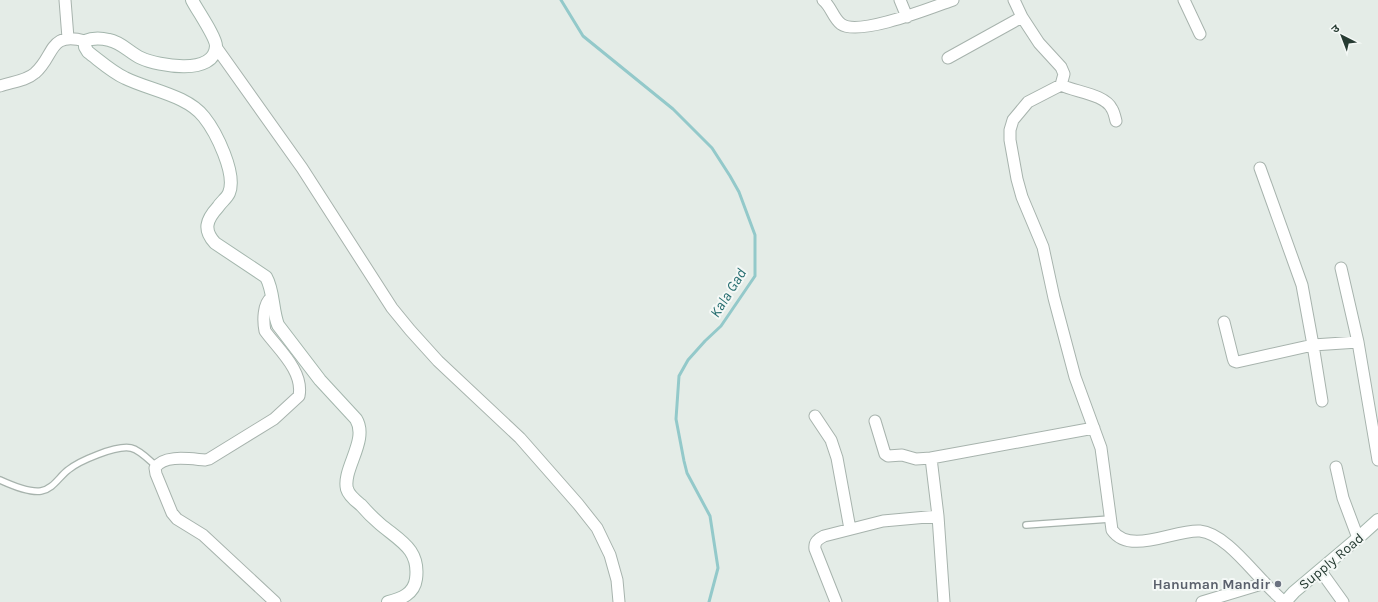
<svg xmlns="http://www.w3.org/2000/svg" width="1378" height="602" font-family="Karla,'Noto Sans Devanagari',sans-serif">
	<style>
		.lines { fill: none; stroke-linecap: round; stroke-linejoin: round }
		.stream { stroke: #93c9ca; stroke-width: 3 }
		.lane-casing { stroke: #a7b3ad; stroke-width: 8 }
		.street-casing { stroke: #a7b3ad; stroke-width: 13 }
		.secondary-casing { stroke: #a4b6ad; stroke-width: 14 }
		.lane { stroke: #fff; stroke-width: 5.5 }
		.street { stroke: #fff; stroke-width: 11 }
		.secondary { stroke: #fff; stroke-width: 12 }
		.worship-dot { fill: #6b7280; stroke: #f4f8f6; stroke-width: 1.5 }
		.labels { text-anchor: middle; stroke-width: 4; stroke-linejoin: round; paint-order: stroke }
		.street-label { font-size: 14px; fill: #263b32; stroke: #f4f8f6 }
		.worship-label { font-size: 14px; font-weight: bold; fill: #5b616d; stroke: #f4f8f6; text-anchor: end }
		.water-label { font-size: 15px; font-style: italic; fill: #276e70; stroke: #f4f8f6 }
	</style>
	<rect width="100%" height="100%" fill="#e4ece7"/>
	<g class="lines">
		<path class="stream" d="M561,0L583,36L673,109L712,148L730,176L739,192L755,235V276L721,326L705,341L688,360L679,376L676,419L684,461L687,473L710,516L718,568L709,602"/>
		<defs>
			<path id="lane" d="M0,480C11,485 29,493 41,491C53,489 59,477 68,470C79,461 116,445 131,448C140,450 149,460 156,466
				M1026,525L1110,519"/>
			<path id="street" d="M65,0L68,38
				M823,0C831,6 833,18 841,24C859,37 933,7 953,0
				M900,0L907,17
				M1184,0L1200,34
				M1022,17L1039,43L1061,67L1064,74L1061,85L1028,102L1013,120L1010,130V140L1017,179L1022,197L1043,247L1054,298L1075,377L1101,448L1112,530C1130,556 1175,529 1200,531C1223,533 1249,567 1264,582C1270,589 1277,595 1284,602
				M216,47L302,168L392,308L410,330L438,361L520,438L578,504L597,528L610,555L617,580L619,602
				M948,58L1022,17L1014,0
				M1061,85C1075,92 1105,94 1112,109C1114,112 1115,117 1116,121
				M0,86C11,82 26,81 35,73C55,56 48,31 85,41
				M1260,168L1302,285L1313,345L1322,401
				M1341,268L1358,342
				M271,298C263,304 263,321 265,331C278,349 304,371 299,396L274,419L209,459L205,460C191,459 164,454 155,468L156,474L172,513L177,519L203,535L275,602
				M1224,322L1233,358L1234,361L1237,362L1313,345L1358,342L1378,460
				M815,416L831,440L837,458L850,529
				M875,421L885,454L888,456L902,455L916,459L931,458
				M1336,467L1343,498L1358,538
				M1320,570L1343,602
				M836,602L815,549C814,542 818,539 824,536L883,521L938,516
				M944,602L938,516L931,458L1094,428
				M1202,602L1265,583"/>
			<path id="secondary" d="M192,0C197,10 216,37 216,46C215,76 158,66 141,58C130,53 121,42 109,40C101,38 92,38 85,41V47L88,52C100,61 112,72 125,78C149,90 187,95 204,117C216,132 237,174 229,193C227,198 221,202 218,207C206,220 203,230 215,243L266,277C274,291 272,309 278,325L320,380L356,419C369,440 342,469 347,489C349,496 356,501 361,505C367,512 373,518 380,524C400,541 420,549 416,579C414,594 401,599 388,602
				M1285,602L1294,592L1358,538L1378,520"/>
		</defs>
		<use href="#lane" class="lane-casing"/>
		<use href="#street" class="street-casing"/>
		<use href="#secondary" class="secondary-casing"/>
		<use href="#lane" class="lane"/>
		<use href="#street" class="street"/>
		<use href="#secondary" class="secondary"/>
	</g>
	<circle class="worship-dot" cx="1278" cy="584" r="4"/>
	<g class="labels">
		<g class="street-label">
			<text transform="translate(1331 561) rotate(-40)" y="5">Supply Road</text>
		</g>
		<g class="worship-label">
			<text x="1270" y="589">Hanuman Mandir</text>
		</g>
		<g class="water-label">
			<text transform="translate(728 293) rotate(-58)" y="5">Kala Gad</text>
		</g>
	</g>
	<g transform="translate(1342 36) rotate(318)" stroke="#f4f8f6" stroke-width="3" paint-order="stroke">
	<path d="M0-3L7 15L0 10L-7 15Z" fill="#263b32"/>
	<text y="-6" font-size="11" font-weight="bold" text-anchor="middle" fill="#263b32">उ</text>
	</g>
</svg>
